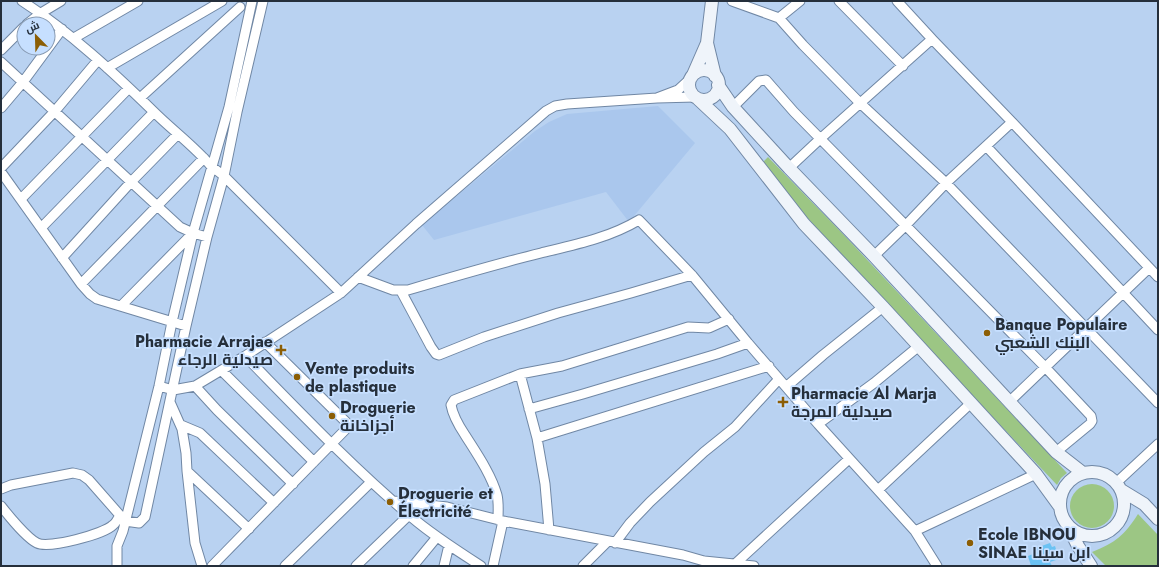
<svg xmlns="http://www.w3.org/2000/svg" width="1159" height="567" font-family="Jost,Cairo,sans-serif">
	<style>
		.built { fill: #aac7ed }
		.green { fill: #9cc684 }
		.building { fill: #6bc2f3 }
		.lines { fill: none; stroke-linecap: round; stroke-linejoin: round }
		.street-casing { stroke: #7087a4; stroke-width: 11 }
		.secondary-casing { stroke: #7087a4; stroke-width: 14 }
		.street { stroke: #fff; stroke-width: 9 }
		.secondary { stroke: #eff4fa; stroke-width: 12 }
		.poi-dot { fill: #8c5e05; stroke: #c6dfff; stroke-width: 1.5 }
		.labels { text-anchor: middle; stroke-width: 3.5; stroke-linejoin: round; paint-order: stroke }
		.poi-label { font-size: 16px; font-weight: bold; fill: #252f3b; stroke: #c6dfff; text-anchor: start }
	</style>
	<rect width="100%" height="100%" fill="#b9d2f1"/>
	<path class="built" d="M658,106L695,143L629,222L606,192L434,240L422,225L535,131L549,122L567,114Z"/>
	<path class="green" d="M768,157L843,234L1067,473L1061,478L1057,485L829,244L796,206L763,162Z
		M1070 506a22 22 0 1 1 44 0a22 22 0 1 1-44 0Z
		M1138,514L1158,535V566H1106L1092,552C1116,542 1124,536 1138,514Z"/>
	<path class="building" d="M1050,543L1052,547L1055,546L1059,559L1050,562L1052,566H1031L1028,556L1038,552L1036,548Z"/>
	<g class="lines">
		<defs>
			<path id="street" d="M22,1C70,32 113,72 153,111C172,130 194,146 211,166L224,176L341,293
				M732,1L779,18L800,1
				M839,1L903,66
				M897,1L932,39L1012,122L1158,277
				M779,18L803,45L860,103L946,183L1158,403
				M27,24L41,13L61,1
				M74,38L138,1
				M1,50L24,27
				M1,62L180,227L193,233L207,237
				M107,68L222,1
				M690,79L678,90L657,98L695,97
				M140,98L240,7
				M733,107L759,81L766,80L794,112L1045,367L1091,416L1092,421L1090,424L1056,452
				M1,108L23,82L62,29
				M986,146L1158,330
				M1,168L55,111L98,60
				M789,168L820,139L932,39
				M1,172L81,284L90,294L97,299L186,326
				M21,199L129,88
				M41,228L154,112
				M874,256L906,225L946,183L1012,122
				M62,258L131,182L178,134
				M358,277L393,290H408C452,277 496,264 541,253C574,245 609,238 639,220L692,275L748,343L818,424L915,531L937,566
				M81,284L204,158
				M401,291L431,347L436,354L439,355L484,337L558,313L631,293L692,275
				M121,306L192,234
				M245,356C298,410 351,466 409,515C431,534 456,550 481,566
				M222,371L314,462
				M159,386L173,390L195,386L245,356L341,293L416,224L546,111L555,106L567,104L657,98
				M195,386L217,410L293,484
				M786,387L823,355L883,307
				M170,402L182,429L186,453L187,471L195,543L202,566
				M1009,402L1149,268
				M529,409L583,394L717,354L748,343
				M818,424L874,383L919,346
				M181,425L200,433L274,503
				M537,438L520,374L562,366L688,327L709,328L729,319
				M187,471L249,529
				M1116,483L1158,444
				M1,489L11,485L73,473L82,475L89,480L125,521L139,523L145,517L186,326L207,237L224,176L237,112L263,1
				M878,490L971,403
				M394,501L447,507L503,521L683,555L704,561L754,566
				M1,506C8,515 27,538 37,543C49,549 104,534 113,525C116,523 118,519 120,515
				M498,520C498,512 499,503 497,495C491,474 477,454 465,435C459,426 453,416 451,405L454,400L520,374
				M549,530L545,484L537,438L769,366
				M915,531L1036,474
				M615,543L630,523L650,502L704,452L735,427L779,379
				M735,564L849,459
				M117,566V546L123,531L159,386L172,322L193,233L229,107L252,1
				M212,566L346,429L348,425L346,422L265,342
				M285,566L371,482
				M356,566L409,515
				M413,566L437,537
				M444,566L449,545
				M493,566L503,521
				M583,566L607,542"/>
			<path id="secondary" d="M707,43L712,1
				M689 85a15 15 0 1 1 30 0a15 15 0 1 1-30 0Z
				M693,75L707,43L715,76
				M718,85L733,107L789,168L874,256L1056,452L1083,473
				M698,99L730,129L804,224L883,307L1036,474L1060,507
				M1060 504a32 32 0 1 1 64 0a32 32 0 1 1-64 0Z
				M1121,490L1144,504L1158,519
				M1068,526L1078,546L1091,566"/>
		</defs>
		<use href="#street" class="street-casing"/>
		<use href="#secondary" class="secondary-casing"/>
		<use href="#street" class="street"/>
		<use href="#secondary" class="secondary"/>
	</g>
	<g class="poi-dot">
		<circle cx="987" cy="333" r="4"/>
		<path d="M279 344h4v4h4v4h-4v4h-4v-4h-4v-4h4z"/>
		<circle cx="297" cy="377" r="4"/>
		<path d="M781 396h4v4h4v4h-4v4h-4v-4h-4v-4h4z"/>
		<circle cx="332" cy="416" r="4"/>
		<circle cx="390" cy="502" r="4"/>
		<circle cx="970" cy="543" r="4"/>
	</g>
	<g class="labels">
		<g class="poi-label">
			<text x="995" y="330">Banque Populaire<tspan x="995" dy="18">البنك الشعبي</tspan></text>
			<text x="273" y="347" text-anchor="end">Pharmacie Arrajae<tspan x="273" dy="18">صيدلية الرجاء</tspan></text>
			<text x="305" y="374">Vente produits<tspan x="305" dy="18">de plastique</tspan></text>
			<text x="791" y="399">Pharmacie Al Marja<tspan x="791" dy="18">صيدلية المرجة</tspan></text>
			<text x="340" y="413">Droguerie<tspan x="340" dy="18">أجزاخانة</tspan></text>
			<text x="398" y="499">Droguerie et<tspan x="398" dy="18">Électricité</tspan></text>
			<text x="978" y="540">Ecole IBNOU<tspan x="978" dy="18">SINAE ابن سينا</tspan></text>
		</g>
	</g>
	<rect width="1159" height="567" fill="none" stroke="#252f3b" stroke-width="4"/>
	<g transform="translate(36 36) rotate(337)"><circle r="19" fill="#c6dfff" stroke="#8699b1"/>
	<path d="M0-3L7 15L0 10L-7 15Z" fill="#8c5e05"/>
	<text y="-6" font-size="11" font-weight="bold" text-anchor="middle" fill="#252f3b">ش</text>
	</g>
</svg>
